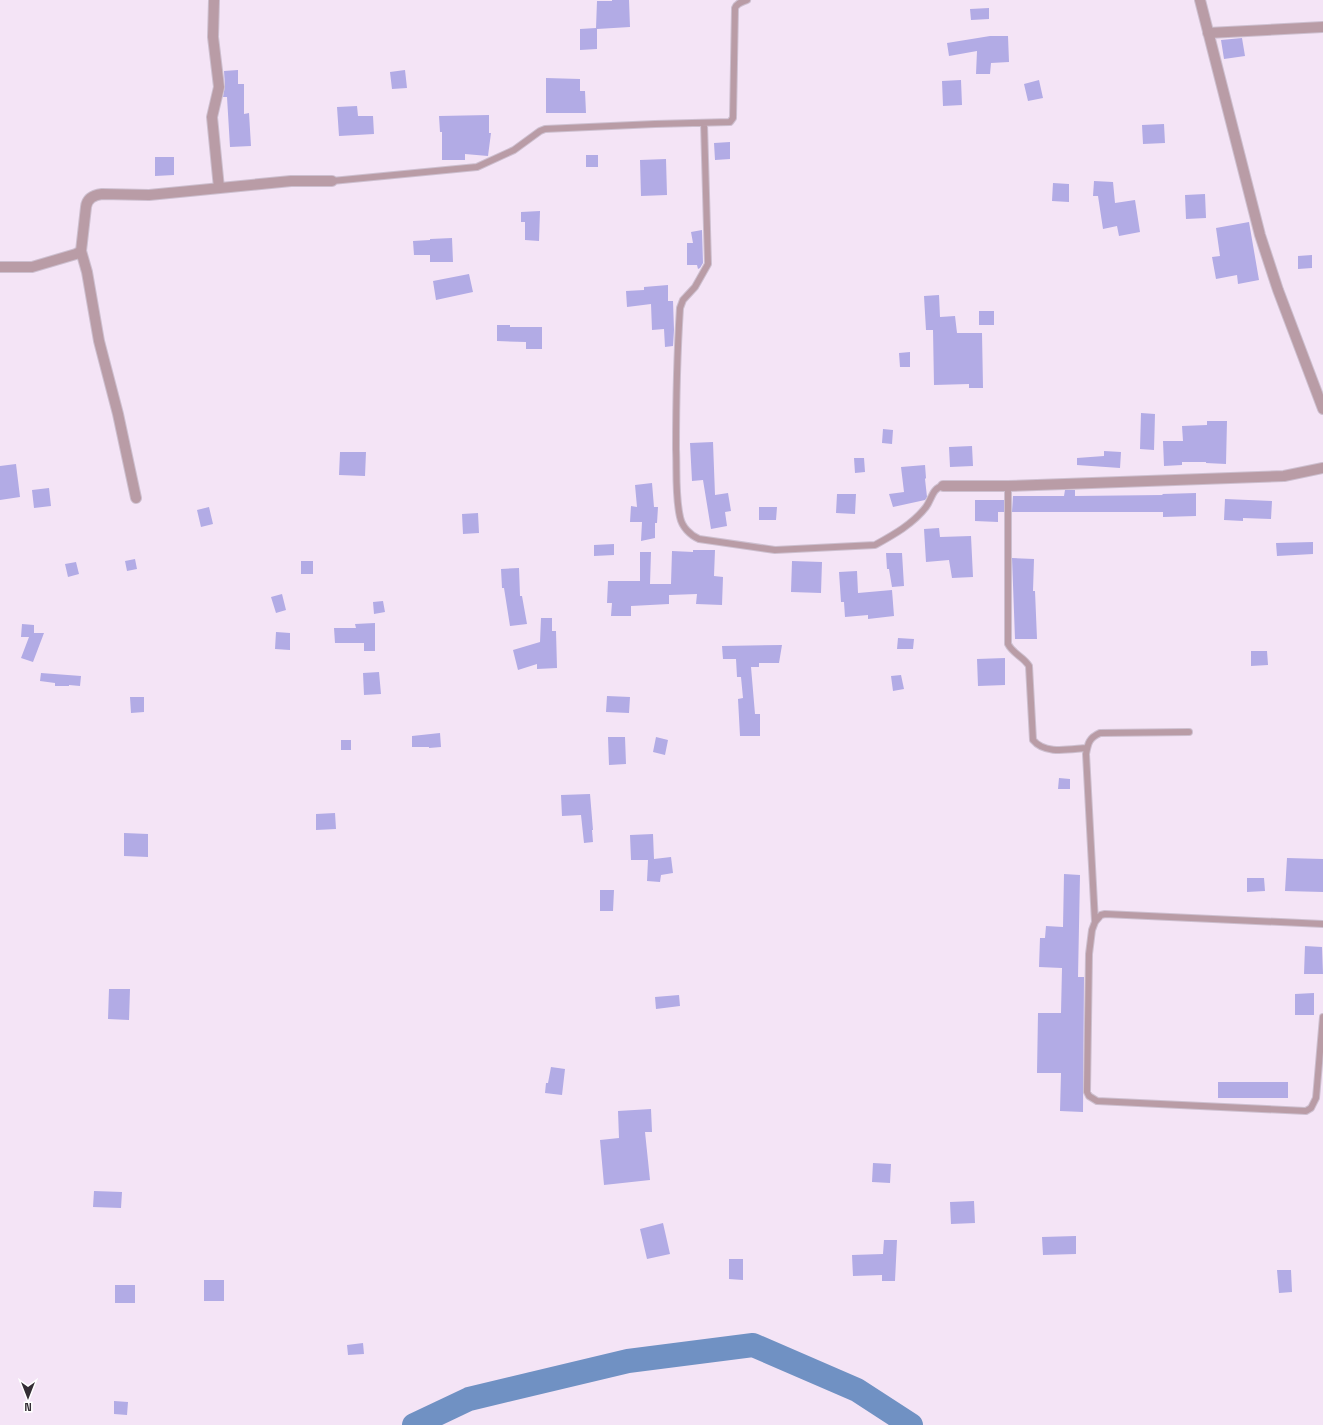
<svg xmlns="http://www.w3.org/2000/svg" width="1323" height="1425" font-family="'Space Grotesk',sans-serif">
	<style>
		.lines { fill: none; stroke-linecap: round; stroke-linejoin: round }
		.river { stroke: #7091c3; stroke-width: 24 }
		.building { fill: #b2abe5 }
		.service-casing { stroke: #cdbfcf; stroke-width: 8 }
		.minor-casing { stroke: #cdbfcf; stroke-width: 12 }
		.service { stroke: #b99ca6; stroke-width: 6 }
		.minor { stroke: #b99ca6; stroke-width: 10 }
	</style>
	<rect width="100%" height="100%" fill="#f4e4f6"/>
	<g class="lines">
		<path class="river" d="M414,1425L469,1399L628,1361L753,1345L857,1390L911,1425"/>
	</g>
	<path class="building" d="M612,0H629L630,27L597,29V49L580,50V29L596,28L597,1H612Z
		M989,8V19L971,20L970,9Z
		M990,36H1008L1009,62L991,63L990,74H976L977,51L949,56L947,43Z
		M1242,38L1245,56L1224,59L1221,40Z
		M238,70V84H244V114L249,113L251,146L230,147L227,97H223L225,86L224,71Z
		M405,70L407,88L392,89L390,72Z
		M546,78L580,79V91H585L586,113H546Z
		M961,80L962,105L943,106L942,81Z
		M1039,80L1043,98L1028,101L1024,84Z
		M357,106L358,116H373L374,134L339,136L337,107Z
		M489,115V133H491L488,156L465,154V160H442V132H440L439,116Z
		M1164,124L1165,143L1143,144L1142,125Z
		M730,142V159L715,160L714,143Z
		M586,155H598V167H586Z
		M155,157H174V175L155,176Z
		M666,159L667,195L641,196L640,160Z
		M1094,181L1113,182L1115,203L1135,200L1140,232L1119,236L1117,226L1103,229L1098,196H1093Z
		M1053,183L1069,184V202L1052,201Z
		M1205,194L1206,218L1186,219L1185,195Z
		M540,211L539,241L525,240V222H521V212Z
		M1249,222L1259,280L1238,284L1237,275L1216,279L1212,257L1220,256L1216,228Z
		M702,230L703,263L700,268L698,269L697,265H687V243H693L691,232Z
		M452,238L453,262H430V255H414L413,241L430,240V239Z
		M1312,255V268L1298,269V256Z
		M469,274L473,292L436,300L433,281Z
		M668,285V301H673L674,330L673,346L665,347L664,329L652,330L651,304L627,307L626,291L644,290V287Z
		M939,295L940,317L955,316L957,333H982L983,388H969V384L934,385L933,330H926L924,296Z
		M979,311H994V325H979Z
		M497,325H510V327H542V349H526V342L497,341Z
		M910,352V367H900L899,353Z
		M1141,413L1155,414L1154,450L1140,449Z
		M1207,421H1227L1226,464L1206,463V462H1182V465L1164,466L1163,441H1183L1182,426L1207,425Z
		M883,429L893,430L892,444L882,443Z
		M713,442L715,495L728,493L731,511L725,512L727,526L711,529L703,480L692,481L690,443Z
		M972,446L973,466L950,467L949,447Z
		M1104,451L1121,452L1120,468L1077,465V458L1104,456Z
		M340,452H366L365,476L339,475Z
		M854,458H864L865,472L855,473Z
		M16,464L20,497L0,500V466Z
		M925,465L926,478L925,479L927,497L925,500L893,507L889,494L904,492L901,467Z
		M652,483L654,507H658L657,523H655V538L641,541L642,522H630L631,506L637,507L635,485Z
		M49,488L51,506L34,508L32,490Z
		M1065,490H1075V496L1163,495L1162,494L1196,493V516L1163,517V512H1012L1013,496H1064Z
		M837,494H856L855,514L836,513Z
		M1225,499L1272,501L1271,519L1243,518V521L1224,520Z
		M975,500H1004V512H998V522L975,521Z
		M209,507L213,524L201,527L197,510Z
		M759,507H777L776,520H759Z
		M478,513L479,533L463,534L462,514Z
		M939,528L940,537L971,536L973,577L952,578L949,560L926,562L924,529Z
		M1313,542V554L1277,556L1276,543Z
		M614,544V555L594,556V545Z
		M693,550H715L714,576L723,577L722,605L696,604L697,594L669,595V604L631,606V616H611L612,603H607L608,581H640V552H651L650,584H671L672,551L693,552Z
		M886,553H902L904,586L892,587L889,569H887Z
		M1012,558L1034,559L1033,591H1035L1037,639H1015Z
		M135,559L137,569L127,571L125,561Z
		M301,561H313V574H301Z
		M792,561L822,562L821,593L791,592Z
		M76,562L79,574L68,577L65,564Z
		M519,568L520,596H522L527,624L510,626L504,588H502L501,569Z
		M857,571L858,593L892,590L894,616L868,619V615L845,617L844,602H841L839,572Z
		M282,594L286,610L276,613L271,597Z
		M383,601L385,612L374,614L373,602Z
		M541,618H552V631H556L557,668L537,669V664L518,670L513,650L540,642Z
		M375,623V651H364V643H335L334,628H356L355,624Z
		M22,624L34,625V633H44L33,662L21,658L29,637H21Z
		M276,632L290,633V650L275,649Z
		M898,638L914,639L913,649H897Z
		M782,645L779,663H759V667H751L755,714H760V736H740L738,699L743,698L741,677H737L736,659H723L722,646Z
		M1251,651H1267L1268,665L1251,666Z
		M1005,658V685L978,686L977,659Z
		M379,672L381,694L364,695L363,673Z
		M41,673L81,676L80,686L69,685V686H55V683L40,681Z
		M901,675L904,689L893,691L891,676Z
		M607,696L630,697L629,713L606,712Z
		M130,697H144V712L131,713Z
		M440,733L441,747L429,748V747H412V736Z
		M608,737H625L626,764L609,765Z
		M656,737L668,740L665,755L653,752Z
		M341,740H351V750H341Z
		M1059,778L1070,779V789H1058Z
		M590,794L593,830H592L593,842L584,843L581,815L562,816L561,795Z
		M335,813L336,829L316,830V814Z
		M124,833L148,834V857L124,856Z
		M653,834L654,859L671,857L673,873L661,875L660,882L647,881L648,860H631L630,835Z
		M1287,858L1323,859V892L1285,891Z
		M1064,874L1080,875L1078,977H1084L1083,1112L1060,1111L1061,1073H1037L1038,1013H1061L1062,968L1039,967L1040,938H1045L1046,926L1063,927Z
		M1247,878H1264L1265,891L1247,892Z
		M600,890H614L613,911H600Z
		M1305,946L1322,947L1323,974H1304Z
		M109,989H130L129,1020L108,1019Z
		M1314,993V1015H1295V994Z
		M679,995L680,1006L656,1009L655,997Z
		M551,1067L565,1069L562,1095L545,1093L546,1083H548Z
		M1218,1082H1288V1098H1218Z
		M651,1109L652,1132H645L650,1180L604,1185L600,1140L619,1138L618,1111Z
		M873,1163L891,1164L890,1183L872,1182Z
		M94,1191L122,1192L121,1208L93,1207Z
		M974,1201L975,1223L951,1224L950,1202Z
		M663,1223L670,1254L647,1259L640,1229Z
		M1076,1236V1254L1043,1255L1042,1237Z
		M884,1240H897L895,1281H882V1275L853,1276L852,1255L883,1254Z
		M729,1259H743V1280L729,1279Z
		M1277,1270H1291L1292,1292L1279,1293Z
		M204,1280H224V1301H204Z
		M115,1285H135V1303H115Z
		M363,1343L364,1354L348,1355L347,1345Z
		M114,1401L128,1402L127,1415L114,1414Z"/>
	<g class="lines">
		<defs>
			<path id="service" d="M704,123L708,264L695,287L683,300L680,308C677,355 676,402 676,449C677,471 675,495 680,517C682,527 690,535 699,539L775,550L875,545C893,535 913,524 926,507C932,499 932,488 943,486
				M332,181L477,167L514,150L540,131L545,129L655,124L730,122L733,118L735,8C737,3 742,2 747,0
				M1008,486V644C1013,654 1024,657 1029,666L1033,740C1045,755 1070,749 1087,748
				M1095,922L1086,754C1088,743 1089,738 1100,733L1189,732
				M1323,924L1105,914L1101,915L1095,922L1092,930L1089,954L1087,1092L1089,1096L1097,1101L1306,1111L1311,1108L1316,1098L1323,1017"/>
			<path id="minor" d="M214,0L213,37L219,87L212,117L219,188
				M1200,0L1260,235L1278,290L1323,409
				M1208,33L1323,27
				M0,267H32L76,254L81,251
				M943,486H1008L1284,476L1323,468
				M136,498L118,414L99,341L87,272L81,251L86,207C87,198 94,195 102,194L149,195L291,181H332"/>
		</defs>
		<use href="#service" class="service-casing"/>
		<use href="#minor" class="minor-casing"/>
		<use href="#service" class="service"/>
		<use href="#minor" class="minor"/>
	</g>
	<g transform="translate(28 1397) rotate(180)" stroke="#ffffff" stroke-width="3" paint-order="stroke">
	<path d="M0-3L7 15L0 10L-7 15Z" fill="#332d34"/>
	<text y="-6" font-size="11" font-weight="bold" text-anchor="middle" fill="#332d34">N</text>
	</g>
</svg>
